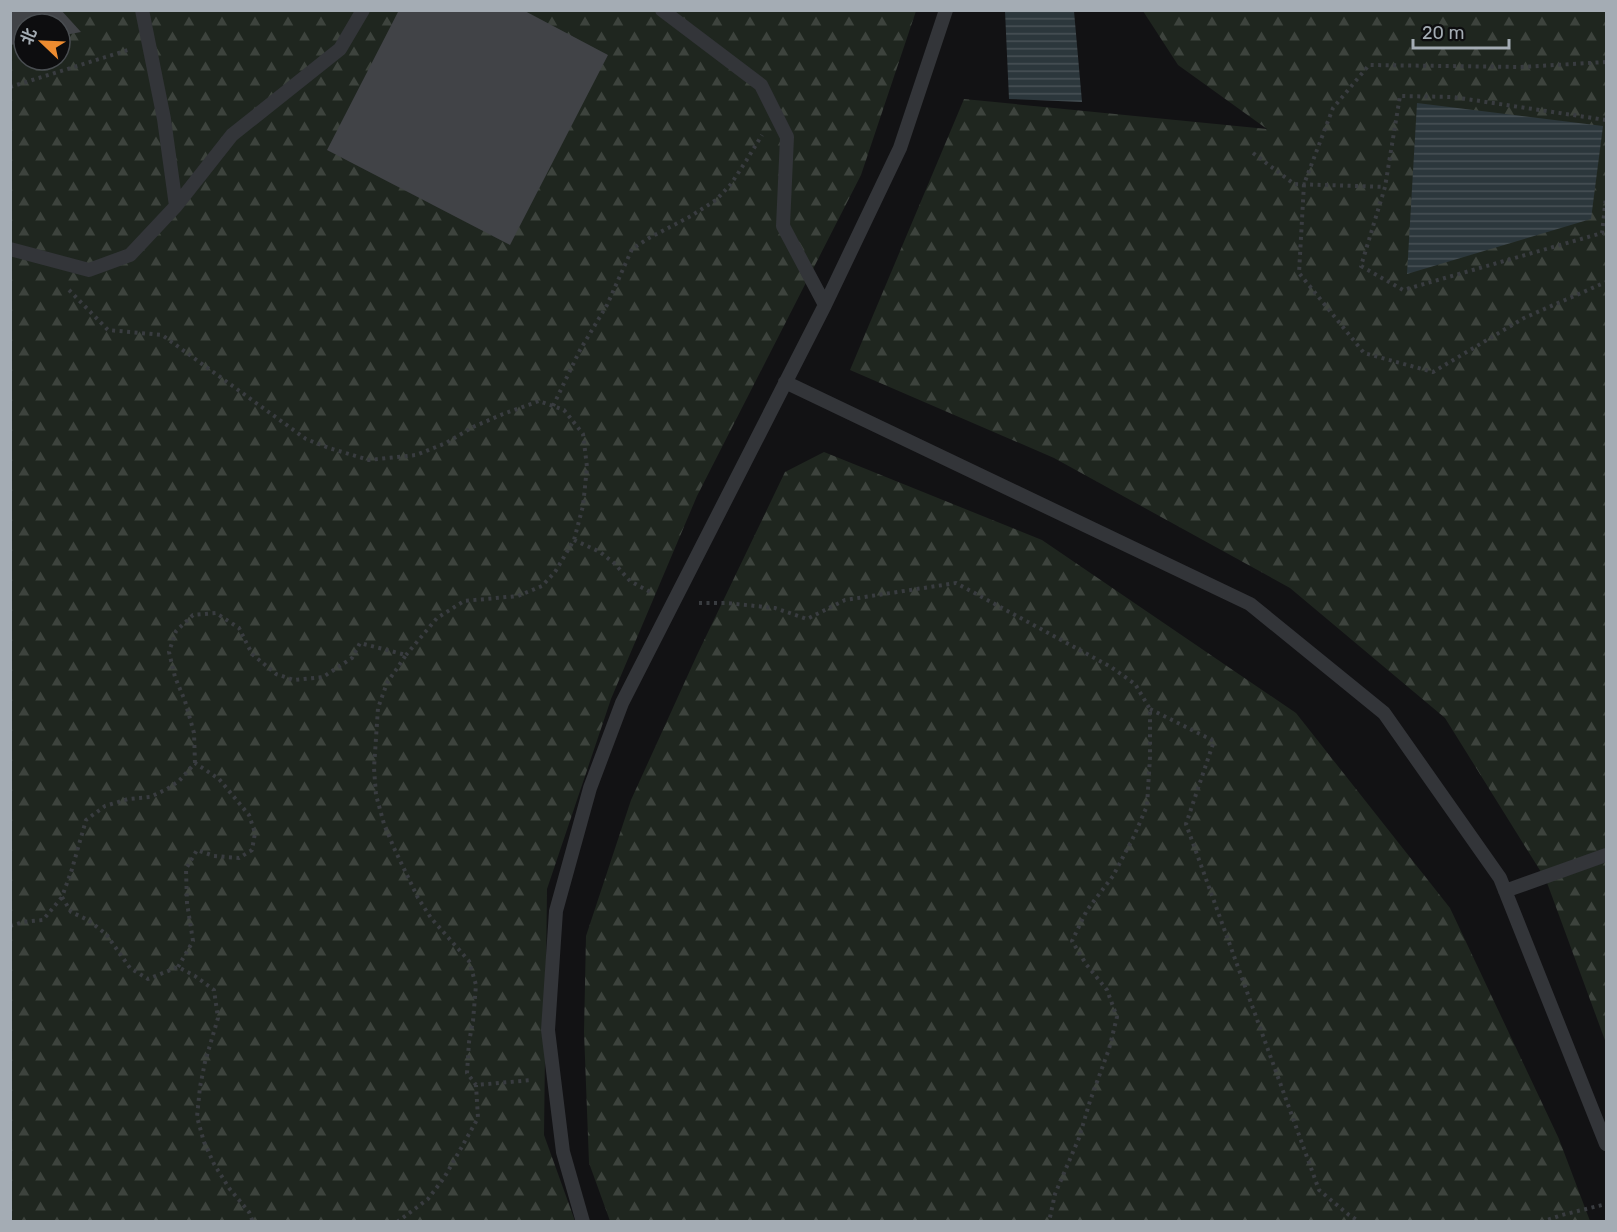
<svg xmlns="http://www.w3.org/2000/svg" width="1617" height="1232" font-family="Rubik,'Noto Sans SC',sans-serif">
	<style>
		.forest { fill: url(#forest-firs); fill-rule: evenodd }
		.water { fill: url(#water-rules) }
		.building { fill: #414347 }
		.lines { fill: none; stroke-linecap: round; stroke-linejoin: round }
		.path { stroke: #393c40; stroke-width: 4; stroke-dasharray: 3 4.5; stroke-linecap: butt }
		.lane { stroke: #333539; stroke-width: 14 }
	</style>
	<defs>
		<pattern id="forest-firs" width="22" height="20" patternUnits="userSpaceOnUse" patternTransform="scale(1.5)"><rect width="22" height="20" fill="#1f261f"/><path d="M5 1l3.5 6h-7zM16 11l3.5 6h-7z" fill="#3d433d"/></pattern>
		<pattern id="water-rules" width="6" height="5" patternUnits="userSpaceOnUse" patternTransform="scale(1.5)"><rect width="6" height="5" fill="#2c373c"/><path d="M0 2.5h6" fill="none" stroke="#485156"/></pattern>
	</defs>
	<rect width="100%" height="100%" fill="#121214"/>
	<path class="forest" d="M10,11H916L861,175L697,496L611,699L547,889L544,1135L575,1221H11ZM24,24H60V60H24Z
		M1143,11H1606V1043L1546,880L1445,718L1290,588L1054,458L850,370L964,99L1267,129L1178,65Z
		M824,452L1042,540L1296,713L1450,908L1559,1139L1590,1221H610L589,1163L584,1032L586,936L631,800L697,655L785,472Z"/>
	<path class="water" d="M1005,11H1074L1082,102L1009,99Z
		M1417,103L1603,126L1591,219L1407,274Z"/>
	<path class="building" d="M10,10H61L81,32L60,36V24H24V43L10,45Z
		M399,10H523L608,55L510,245L327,150Z"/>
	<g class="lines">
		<path class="path" d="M1606,62L1521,67L1369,65L1333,108L1304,184L1299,273L1364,353L1433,372L1524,318L1606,282
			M10,87L128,50
			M1606,120L1453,97L1400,96L1385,187L1361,266L1403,290L1602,233L1606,197
			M1253,153L1294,184L1385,187
			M69,290L108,330L162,335L306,439L329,448L369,460L416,455L446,443L473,427L503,414L539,401L564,410L583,434L587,467L583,506L574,540L555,572L542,586L518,596L464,601L437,618L406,655
			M553,406L580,350L607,305L632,249L649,238L691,216L716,200L731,184L746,161L762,135
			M574,540L600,552L614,563L630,581L652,593
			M699,603H726L775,608L807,619L845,600L956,583L1111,667L1135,684L1150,709V757L1147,806L1134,836L1113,876L1087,910L1072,941L1086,964L1107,990L1117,1017L1109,1049L1090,1101L1079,1138L1055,1194L1049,1222
			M1150,709L1214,741L1186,824L1319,1190L1349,1215L1360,1222
			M195,763L194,733L185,701L175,677L169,652L176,631L193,615L216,613L239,628L252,654L276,674L294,680L323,677L352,658L360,643L406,655L387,683L378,708L374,768L376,795L384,824L394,848L418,898L431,918L469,961L476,985L473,1021L469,1042L467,1073L476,1085L532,1080
			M10,926L23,922L43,920L62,897
			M178,967L193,941L187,903L186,869L197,850L214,856L239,858L252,850L255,833L249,815L219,779L195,763L179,781L167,789L150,797L128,799L105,806L86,820L72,869L62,897L71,912L88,920L106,934L130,968L148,979L178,967L195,976L214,990L218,1018L205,1062L200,1087L197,1117L204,1142L214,1164L229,1188L249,1212L253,1222
			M397,1222L428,1199L444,1178L460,1150L478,1118L476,1085
			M1541,1222L1562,1215L1606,1204"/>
		<path class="lane" d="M662,10L761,85L787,137L783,226L825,305
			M176,206L232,135L340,49L363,10
			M10,249L89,270L130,255L176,206L164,119L142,10
			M785,382L1250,604L1384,713L1500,878L1606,1144
			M1505,891L1606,855
			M583,1222L563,1152L548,1030L556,911L590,788L622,703L825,305L900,148L946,10"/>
	</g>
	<rect width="1617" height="1232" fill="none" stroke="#a4acb4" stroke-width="24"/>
	<g transform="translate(42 42) rotate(293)"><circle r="28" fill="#0d0d0f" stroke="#494d51" stroke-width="1.5"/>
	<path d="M0-4.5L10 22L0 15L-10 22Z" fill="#ee8c30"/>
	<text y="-9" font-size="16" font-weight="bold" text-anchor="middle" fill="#a4acb4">北</text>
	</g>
	<path d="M1413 39v9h96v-9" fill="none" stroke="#a4acb4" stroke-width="3"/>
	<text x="1422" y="39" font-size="18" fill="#a4acb4" stroke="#0d0d0f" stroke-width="4.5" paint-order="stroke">20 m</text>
</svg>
